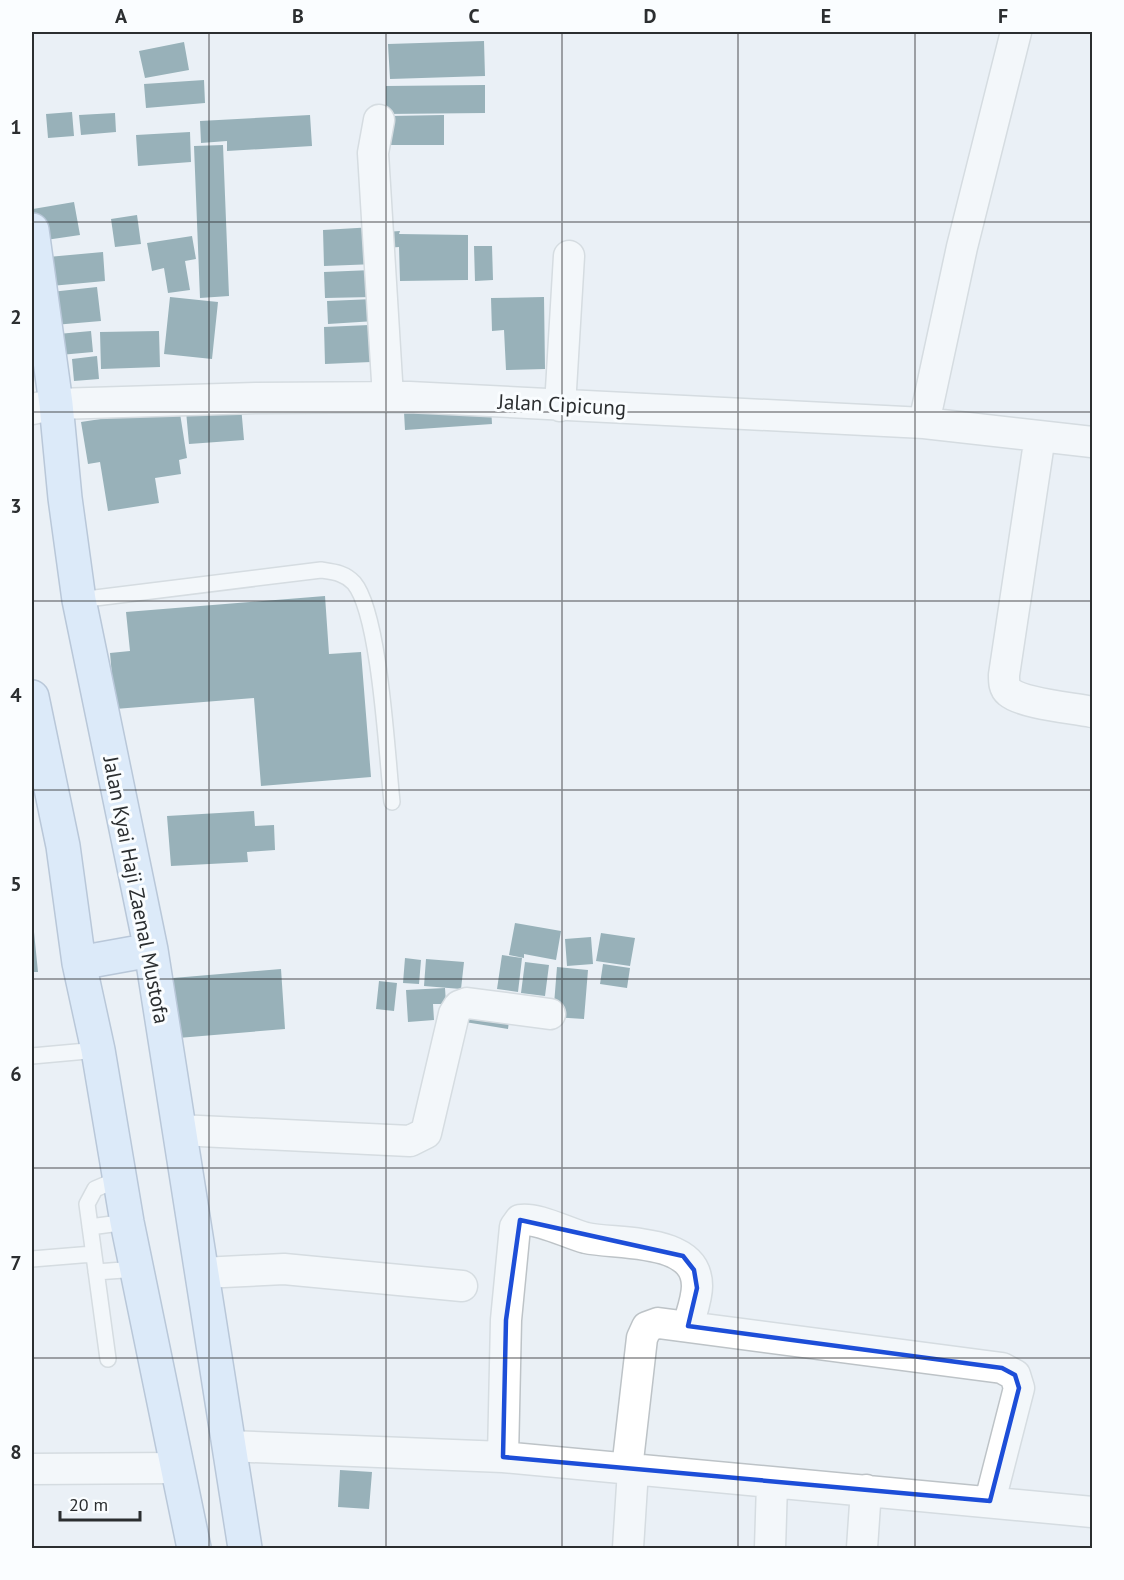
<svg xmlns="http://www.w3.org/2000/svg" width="1124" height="1580" font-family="'PT Sans',sans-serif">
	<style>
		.building { fill: #356570 }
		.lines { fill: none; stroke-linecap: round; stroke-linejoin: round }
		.service-casing { stroke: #bdc3c7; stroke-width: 18 }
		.minor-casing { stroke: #bdc3c7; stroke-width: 33 }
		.primary-casing { stroke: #7e96b5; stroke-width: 36 }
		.service { stroke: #fff; stroke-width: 15 }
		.minor { stroke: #fff; stroke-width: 30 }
		.primary { stroke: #cde2fd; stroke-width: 33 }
		.marked { fill: none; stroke: #1d4ed8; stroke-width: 4.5; stroke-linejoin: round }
		.grid { fill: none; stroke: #2b2e30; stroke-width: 1.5; stroke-opacity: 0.55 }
		.labels { text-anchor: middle; stroke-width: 6; stroke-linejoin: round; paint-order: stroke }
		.street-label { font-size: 21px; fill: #2b2e30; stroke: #fafdff }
		.neatline { fill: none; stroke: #2b2e30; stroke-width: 2 }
		.grid-label { font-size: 20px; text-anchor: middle; font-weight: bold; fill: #2b2e30 }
	</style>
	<rect width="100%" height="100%" fill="#eaf0f5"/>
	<path class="building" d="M484,41L485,76L390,79L388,44Z
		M184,42L189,70L145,78L139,51Z
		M204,80L205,103L146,108L144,84Z
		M485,85V113L386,114V86Z
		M72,112L74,136L48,138L46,114Z
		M115,113L116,132L81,135L79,115Z
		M310,115L312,146L227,151V141L201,143L200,121Z
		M444,115V145H391V116Z
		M190,132L191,162L138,166L136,135Z
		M223,145L229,296L200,298L194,146Z
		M74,202L80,235L39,241L33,209Z
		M137,215L141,244L115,247L111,219Z
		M374,227L376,264L324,266L323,230Z
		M400,231L399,234L468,235V280L400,281L399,247L386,248L385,232Z
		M192,236L196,259L185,261L190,290L168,293L164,268L152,271L147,243Z
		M474,246H492L493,280L475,281Z
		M103,252L105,281L51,286L48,257Z
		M372,270V297L325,298L324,272Z
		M97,287L101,321L54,325L51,292Z
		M170,297L218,302L212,359L164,354Z
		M544,297L545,369L506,370L504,330L492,331L491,298Z
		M374,299L375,321L328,324L327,301Z
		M369,325L371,362L325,364L324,327Z
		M91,331L93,352L60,355L58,334Z
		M159,331L160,367L101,369L100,332Z
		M97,356L99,379L74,381L72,359Z
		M241,406L244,440L189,444L186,411Z
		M179,407L187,458L179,460L181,474L155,478L159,503L108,511L100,462L88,464L81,422Z
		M491,407L492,424L405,430L404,412Z
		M325,596L329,654L361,652L371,777L261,786L254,698L115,709L110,653L130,651L126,612Z
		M254,811L255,826L274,825L275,850L247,852L248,862L171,866L167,816Z
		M32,912L38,972H32Z
		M515,923L561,931L556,960L524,954V958L509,955Z
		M601,933L635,938L630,966L596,961Z
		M591,937L593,964L567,966L565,939Z
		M502,955L522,958L518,992L497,989Z
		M405,958L421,960L419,984L403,983Z
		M426,959L464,962L461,989L424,986Z
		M525,962L549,965L545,996L521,993Z
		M603,964L630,968L627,988L600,984Z
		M557,967L588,970L584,1019L553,1017Z
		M281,969L285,1029L178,1038L173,978Z
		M379,981L397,983L394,1011L376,1009Z
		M445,988L446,1004H433L434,1020L408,1022L406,990Z
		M467,1008L510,1014L508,1029L465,1022Z
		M340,1470L372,1472L369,1509L338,1507Z"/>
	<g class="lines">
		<defs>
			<path id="service" d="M79,600L321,570C334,572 345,573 354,583C380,614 387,757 392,802
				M32,1056L98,1050
				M90,1227L127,1222
				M32,1259L93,1254
				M96,1272L137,1269
				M108,1359L87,1204L95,1189L121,1178"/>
			<path id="minor" d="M379,120L373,153L388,397
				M560,406L569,256
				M32,409L56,404L256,398L409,397L924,423L1092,442
				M924,423L962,247L1016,32
				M1040,436L1004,675C1004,682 1004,688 1009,692C1023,704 1074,708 1092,712
				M179,1130L410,1141L426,1133L454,1014L459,1006L467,1003L550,1014
				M202,1273L284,1269L462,1286
				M228,1446L503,1457L1092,1512
				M503,1457L506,1320L515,1227L520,1220C537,1217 567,1233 586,1238C618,1245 697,1237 697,1286C697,1299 691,1314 688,1326
				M32,1469L177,1468
				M627,1469L642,1338L647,1327L658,1323L1002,1368L1015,1375L1019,1388L990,1501
				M628,1548L633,1470
				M770,1548L772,1484
				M862,1548L866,1490"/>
			<path id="primary" d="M32,230L56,404L65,498L79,600L151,950L245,1548
				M32,697L63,846L79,963L98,1050L127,1222L194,1548
				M79,963L151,950"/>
		</defs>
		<use href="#service" class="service-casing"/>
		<use href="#minor" class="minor-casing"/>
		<use href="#primary" class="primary-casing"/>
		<use href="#service" class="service"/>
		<use href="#minor" class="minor"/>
		<use href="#primary" class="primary"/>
	</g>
	<path d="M0 0H1124V1580H0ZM520,1220L683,1256L694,1270L697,1288L688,1326L1002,1368L1015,1375L1019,1388L990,1501L503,1457L506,1320Z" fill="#eaf0f5" fill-opacity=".55" fill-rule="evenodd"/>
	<path class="marked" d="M520,1220L683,1256L694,1270L697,1288L688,1326L1002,1368L1015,1375L1019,1388L990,1501L503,1457L506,1320Z"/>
	<path class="grid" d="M209,32V1548M386,32V1548M562,32V1548M738,32V1548M915,32V1548M32,222H1092M32,412H1092M32,601H1092M32,790H1092M32,979H1092M32,1168H1092M32,1358H1092"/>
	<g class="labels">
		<g class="street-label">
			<text transform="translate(562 405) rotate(3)" y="7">Jalan Cipicung</text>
			<text transform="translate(136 890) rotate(79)" y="7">Jalan Kyai Haji Zaenal Mustofa</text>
		</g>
	</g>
	<rect width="1124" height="1580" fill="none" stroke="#fafdff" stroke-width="66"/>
	<path d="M60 1511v9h80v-9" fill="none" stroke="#2b2e30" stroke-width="3"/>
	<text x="69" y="1511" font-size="18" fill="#2b2e30" stroke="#fafdff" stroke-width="4.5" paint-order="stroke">20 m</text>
	<rect x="33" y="33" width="1058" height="1514" class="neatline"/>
	<g class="grid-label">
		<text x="121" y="23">A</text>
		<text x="298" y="23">B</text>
		<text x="474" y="23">C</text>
		<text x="650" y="23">D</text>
		<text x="826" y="23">E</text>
		<text x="1003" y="23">F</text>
		<text x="16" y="134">1</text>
		<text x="16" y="324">2</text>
		<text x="16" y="513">3</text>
		<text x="16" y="702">4</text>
		<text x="16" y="891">5</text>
		<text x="16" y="1081">6</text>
		<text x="16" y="1270">7</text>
		<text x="16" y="1459">8</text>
	</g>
</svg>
